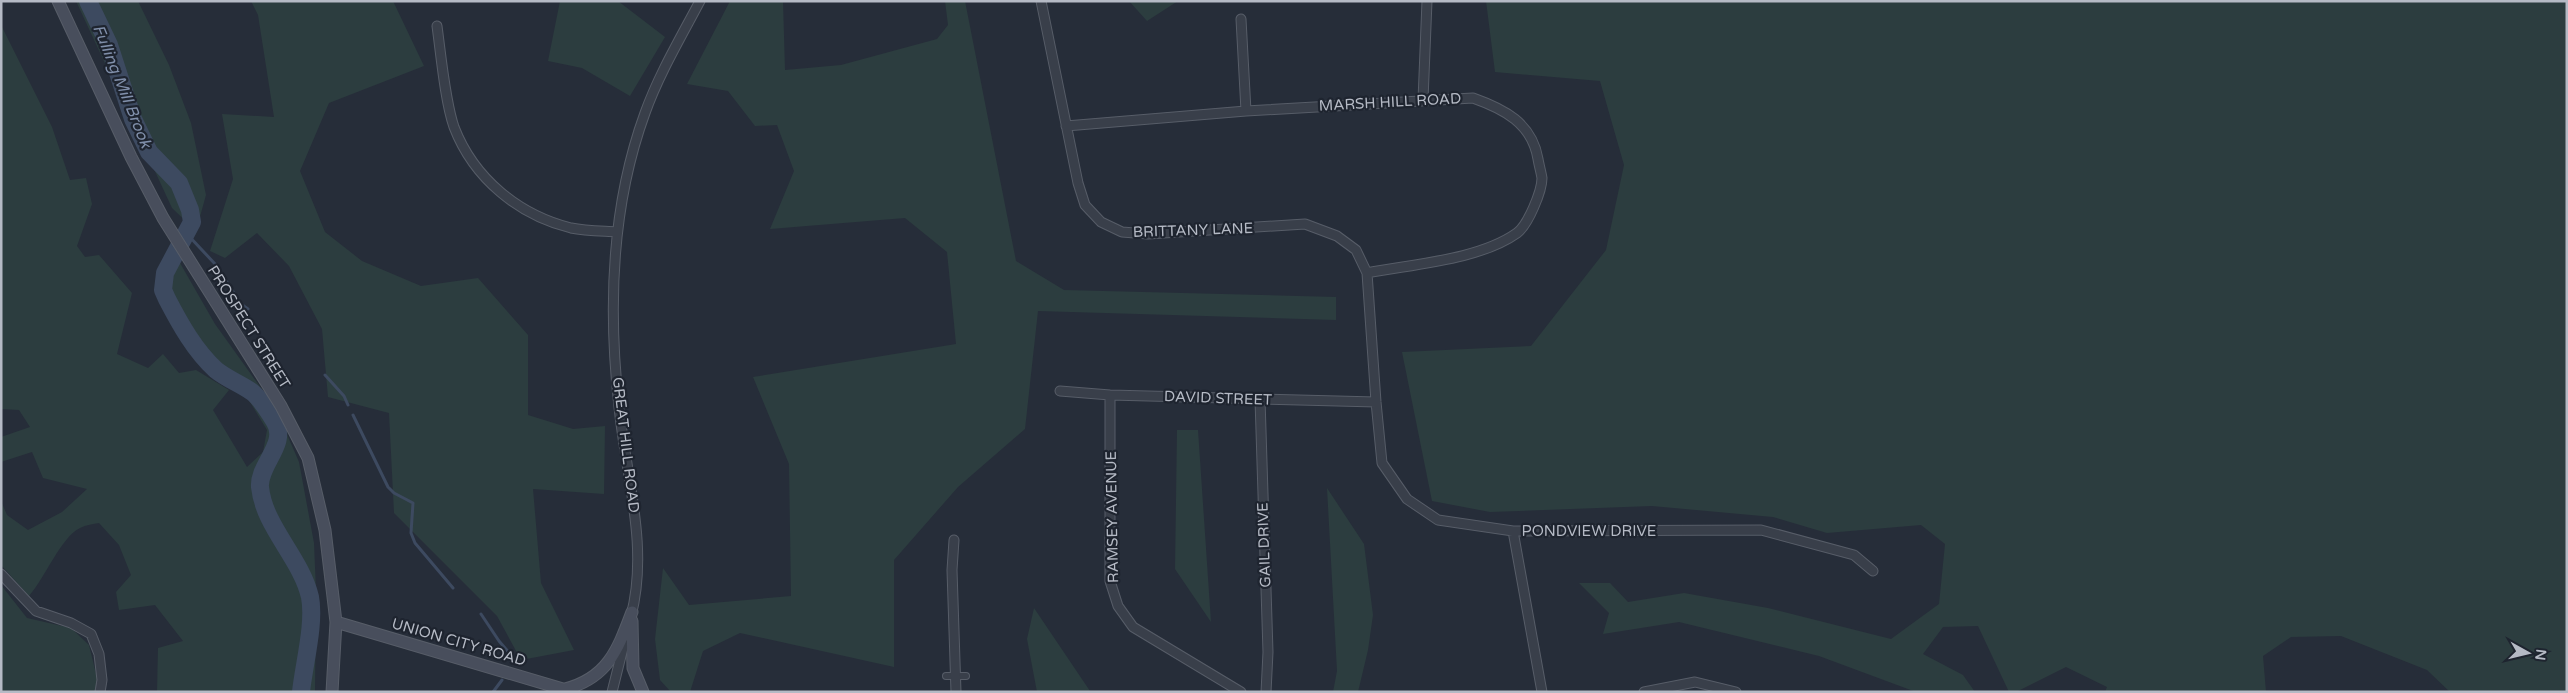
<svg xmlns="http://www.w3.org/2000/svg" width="2568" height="693" font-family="'Varela Round',sans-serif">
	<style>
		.green { fill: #2c3d3f }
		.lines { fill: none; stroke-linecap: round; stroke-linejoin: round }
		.stream { stroke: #3d4a60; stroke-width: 3 }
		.river { stroke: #3d4a60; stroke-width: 18 }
		.pedestrian-casing { stroke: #575d68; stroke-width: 8 }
		.minor-casing { stroke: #575d68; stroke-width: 11 }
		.secondary-casing { stroke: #575d68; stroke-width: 13 }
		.pedestrian { stroke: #393f4a; stroke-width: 6 }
		.minor { stroke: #393f4a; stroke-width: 9 }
		.secondary { stroke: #484e5c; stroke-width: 11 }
		.labels { text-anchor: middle; stroke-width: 4.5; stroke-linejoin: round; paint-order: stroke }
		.street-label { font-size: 15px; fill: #b5bac5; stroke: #1e242f }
		.water-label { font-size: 16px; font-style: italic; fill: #808faa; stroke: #1e242f }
	</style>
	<rect width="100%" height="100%" fill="#262d39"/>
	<path class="green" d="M76,1H138L169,65L191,123L206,195L196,231L172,208Z
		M251,1H393L424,66L329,103L300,171L325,232L362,261L421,286L478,278L528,335V415L573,429L605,426L604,494L533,489L541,583L574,650L521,660L497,616L394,513L389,413L328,397L322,329L289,266L257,233L225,258L210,251L233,179L222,114L274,117L258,15Z
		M560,1H618L665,37L630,96L582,68L548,61Z
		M730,1H783L785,70L841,65L937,39L948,25L945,1H965L1016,261L1064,290L1336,297V320L1038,311L1025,429L958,487L894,560V667L740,633L703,651L690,692H671L660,680L655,639L663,568L689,605L791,596L789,464L753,377L956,344L947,252L905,218L770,229L794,171L777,125L755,126L728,91L687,84Z
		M1129,1H1178L1147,21Z
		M1486,1H2567V692H2450L2427,670L2341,636L2291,637L2263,656L2266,692H2105L2107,687L2066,667L2016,692H2009L1978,626L1943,627L1923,654L1963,675L1975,692H1916L1819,656L1679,622L1603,634L1609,613L1579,583H1610L1628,602L1684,593L1768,608L1891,639L1939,604L1945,544L1921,525L1827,533L1773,517L1652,506L1490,512L1432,501L1402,352L1531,346L1606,250L1624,165L1600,81L1495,72Z
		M1,25L52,127L70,180L86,178L92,204L77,246L85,257L99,255L132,293L117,354L148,368L163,354L179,373L196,370L229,390L213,410L247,467L263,452L267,430L247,397L185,340L158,286L172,249L215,324L276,409L299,462L314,543L316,591L315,692H157L158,648L183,641L155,605L119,610L116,592L131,575L119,545L99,523C93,524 86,525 80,528C61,537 45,578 29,596L1,565V501L7,515L28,530L62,512L87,489L43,478L32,452L1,462V437L30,427L19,410L1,409Z
		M1177,430H1198L1211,622L1175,569Z
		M1327,488L1364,544L1373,615L1368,650L1358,692H1333L1337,671Z
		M1,585L27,618L71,628L89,645L98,682L95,692H1Z
		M1034,608L1090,691L1091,692H1037L1027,639Z"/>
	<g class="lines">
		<path class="stream" d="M187,234L216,265L241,304L248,309
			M325,375L344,396L348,405
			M353,415L388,487L394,493L413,503L411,533L415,543L453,588
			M481,614L499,641L511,655L510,660
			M493,692L502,680"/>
		<path class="river" d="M88,1L109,45L133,119L149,152L179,183L190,210L192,222L165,273L163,290L167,299C180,324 195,351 216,370C227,379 241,384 252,392C261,399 269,412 275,422C288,444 258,465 260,487C264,527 301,558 310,597C315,624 304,664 301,692"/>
		<defs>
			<path id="pedestrian" d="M946,676H966"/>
			<path id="minor" d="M1041,1L1078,183L1085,205L1101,222L1122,232L1148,234L1305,224L1337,236L1356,250L1367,273L1376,402L1382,463L1407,499L1438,520L1513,531L1761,530L1854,555L1873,571
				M1241,19L1246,111
				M437,26C441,55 445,101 454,127C474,179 519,215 571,228C586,231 602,231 617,232
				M1423,100L1427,1
				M1066,126L1246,111L1473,98C1504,109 1532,123 1538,159C1539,165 1541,172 1542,178C1542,191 1528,225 1517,233C1479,260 1413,264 1367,273
				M1060,391L1110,395L1376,402
				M1110,395V581L1118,606L1133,627L1241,692
				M1260,399L1268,652L1266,692
				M1513,531L1542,692
				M954,540L952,570L956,692
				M1,574L36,611L71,623L91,634L99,654L102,680L100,692
				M631,616C649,547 626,477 619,407C608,309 611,206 645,113C659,74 681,37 700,1
				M612,692L626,636
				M1644,692L1695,682L1736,692"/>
			<path id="secondary" d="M58,1L131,157L163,218L281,406L308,458L325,530L336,622L332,692
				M632,621L633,668L643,692
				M336,622L573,692
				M565,689C608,678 618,649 632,612"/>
		</defs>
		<use href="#pedestrian" class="pedestrian-casing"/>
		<use href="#minor" class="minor-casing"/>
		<use href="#secondary" class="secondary-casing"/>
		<use href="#pedestrian" class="pedestrian"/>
		<use href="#minor" class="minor"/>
		<use href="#secondary" class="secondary"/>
	</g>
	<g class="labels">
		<g class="street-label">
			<text transform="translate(1390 102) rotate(-3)" y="5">MARSH HILL ROAD</text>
			<text transform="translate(1193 230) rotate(-2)" y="5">BRITTANY LANE</text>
			<text transform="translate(249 327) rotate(58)" y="5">PROSPECT STREET</text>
			<text transform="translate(1218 398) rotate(2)" y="5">DAVID STREET</text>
			<text transform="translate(626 445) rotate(83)" y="5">GREAT HILL ROAD</text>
			<text transform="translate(1112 517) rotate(-91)" y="5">RAMSEY AVENUE</text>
			<text x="1589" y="536">PONDVIEW DRIVE</text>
			<text transform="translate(1264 545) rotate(-92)" y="5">GAIL DRIVE</text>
			<text transform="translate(459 642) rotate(16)" y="5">UNION CITY ROAD</text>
		</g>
		<g class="water-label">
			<text transform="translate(123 86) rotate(68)" y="6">Fulling Mill Brook</text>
		</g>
	</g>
	<rect width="2568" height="693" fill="none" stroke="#b5bac5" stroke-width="5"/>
	<g transform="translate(2528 653) rotate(98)" stroke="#1e242f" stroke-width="4" paint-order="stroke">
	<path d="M0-4L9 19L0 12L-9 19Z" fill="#b5bac5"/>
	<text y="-8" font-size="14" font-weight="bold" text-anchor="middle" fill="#b5bac5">N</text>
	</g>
</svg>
